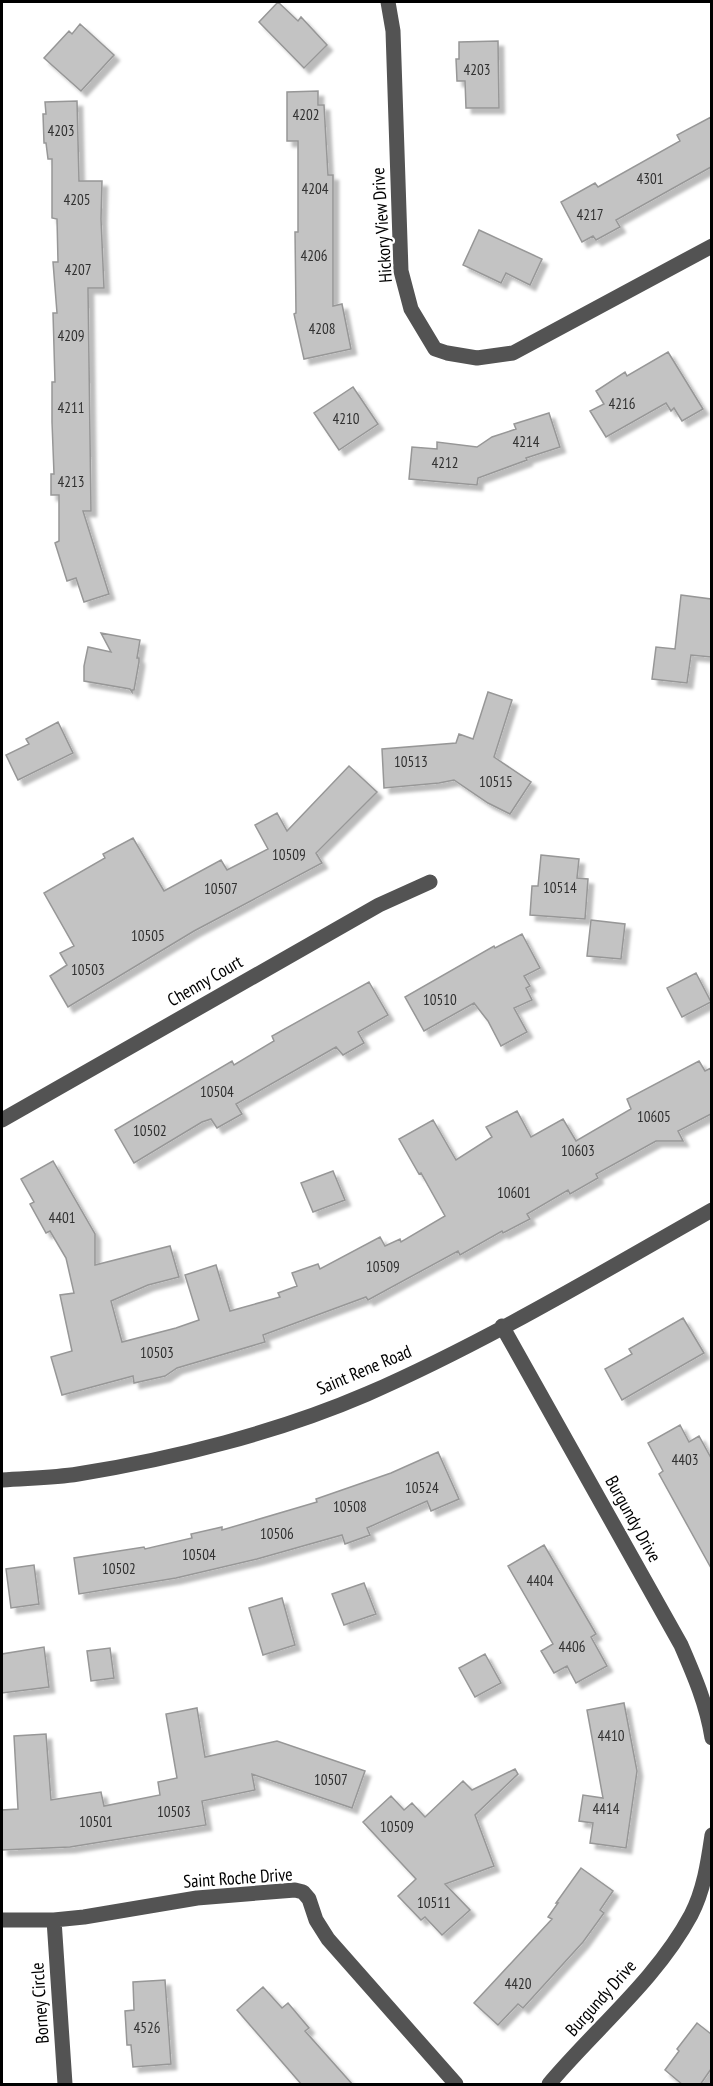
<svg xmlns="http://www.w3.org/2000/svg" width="713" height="2086" font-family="'PT Sans Narrow',sans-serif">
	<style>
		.building { fill: #c3c3c3; stroke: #979797; stroke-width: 1.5; filter: url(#shadow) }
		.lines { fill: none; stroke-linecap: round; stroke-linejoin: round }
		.minor { stroke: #535353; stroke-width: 15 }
		.labels { text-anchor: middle; stroke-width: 4.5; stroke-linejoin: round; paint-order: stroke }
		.number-label { font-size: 15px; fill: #313131 }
		.street-label { font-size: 18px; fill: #000; stroke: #fff }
	</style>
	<defs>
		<filter id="shadow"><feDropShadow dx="5.5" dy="5.5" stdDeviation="1.5" flood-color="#0004"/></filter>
	</defs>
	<rect width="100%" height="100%" fill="#fff"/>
	<path class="building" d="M278,2L298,21L301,17L327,45L304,68L259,22Z
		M80,24L114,55L81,91L44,58L69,31L72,34Z
		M498,41L499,108H466L465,81H457L456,59H459V42Z
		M318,91V105H324L328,175H333V306L342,304L351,349L304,359L294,314L296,313L295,232H298V141H287V92Z
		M77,101L79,181H102L101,219L104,288H88L91,511H83L109,594L84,602L76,578L67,581L55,543L59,541V495H51V474H54L52,422V382H55L53,313H57L53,262H58L57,219L52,218V159H48L46,143H44L43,114H46L45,102Z
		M711,117V167L616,220L620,227L596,240L593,236L582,242L561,202L595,183L598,187L680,141L677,135Z
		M479,230L542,259L530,285L506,273L501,283L463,265Z
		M668,352L703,409L682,421L674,408L671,411L666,403L606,437L590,411L604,404L596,391L625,372L627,376Z
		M353,387L378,424L339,450L314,413Z
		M549,413L560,447L526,458L527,460L478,478L477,485L409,479L412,447L437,449V442L477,447L492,437L516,429L514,424Z
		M681,595L711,599V657L691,655L687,683L652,679L656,647L675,649Z
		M101,633L140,640L137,658H139V662L134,690H132V692L130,689L84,681V666L88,647L111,652Z
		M488,692L512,700L494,757L531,782L510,814L488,803L454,780L439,783L384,788L382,749L456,743L459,734L473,739Z
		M58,722L73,753L18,780L6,755L29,744L26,739Z
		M349,766L377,792L316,853L322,863L194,931L68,1007L50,976L67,965L60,953L74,946L44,893L105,858L103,854L133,838L164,891L221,860L227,870L268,849L255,825L277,813L287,831Z
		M541,855L579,859L577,878L588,879L585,919L530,915L532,886H538Z
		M591,920L625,924L621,959L587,956Z
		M522,934L540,968L524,976L530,986L526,988L532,1000L514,1008L527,1032L501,1046L488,1021L474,1003L424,1031L405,997L494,946L495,948Z
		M696,973L711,1002L682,1017L667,988Z
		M369,982L388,1015L358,1032L364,1043L343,1055L336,1047L236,1104L242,1114L217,1128L211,1119L202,1122L134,1163L115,1130L232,1061L234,1065L274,1041L272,1036Z
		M699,1061L705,1071L711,1068V1114L678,1131L683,1141H656L596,1174L598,1178L570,1194L568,1190L527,1214L530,1219L503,1233L502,1231L460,1255L458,1251L368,1300L366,1297L263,1335L265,1342L177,1368L165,1376L134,1383L133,1376L62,1395L51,1357L72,1351L60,1295L74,1293L66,1258L50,1231L46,1233L30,1204L34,1202L21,1179L53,1161L95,1234V1265L170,1246L179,1277L148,1285L111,1301L122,1342L176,1328L199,1320L185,1275L216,1265L230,1311L280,1297L278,1293L297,1286L292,1273L318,1264L320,1269L380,1237L385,1246L400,1239L401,1242L445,1216L421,1173L419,1174L399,1139L433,1120L456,1160L492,1137L486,1127L517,1111L531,1137L563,1119L576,1141L631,1109L627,1099Z
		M333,1171L345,1200L313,1212L301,1183Z
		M683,1318L704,1353L622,1400L605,1369L632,1354L629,1349Z
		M680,1425L689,1442L699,1436L711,1458V1568L659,1474L663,1471L648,1443Z
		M438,1452L459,1499L431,1511L427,1501L367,1528L370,1535L345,1544L342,1535L257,1559L176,1578L79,1594L74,1558L144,1547L145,1549L192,1538L191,1534L222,1527V1530L317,1502L316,1499L391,1473Z
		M544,1545L596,1634L591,1637L607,1666L576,1683L567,1666L554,1673L541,1651L553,1644L508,1566Z
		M34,1565L39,1604L11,1608L6,1569Z
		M364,1583L376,1614L344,1625L332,1594Z
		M282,1598L295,1645L263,1655L249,1608Z
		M44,1647L49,1687L2,1693V1654Z
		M110,1648L114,1678L91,1681L87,1651Z
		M485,1654L501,1683L475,1697L459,1668Z
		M624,1703L637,1771L626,1848L590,1843L593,1823L579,1821L583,1795L603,1798L587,1710Z
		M197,1708L205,1757L277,1741L365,1771L352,1808L252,1774L255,1790L202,1801L206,1825L70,1847L2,1850V1810L18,1809L14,1736L46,1734L51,1800L101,1792L104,1806L160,1795L158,1782L177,1778L166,1714Z
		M515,1769L518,1774L475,1815L494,1866L445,1884L470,1910L442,1935L425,1917L421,1920L398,1896L416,1879L363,1822L391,1796L404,1810L412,1803L425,1817L463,1781L472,1790Z
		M581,1868L613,1891L600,1910L604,1913L583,1942L523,2008L518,2004L498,2025L474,2003L552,1919L548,1917L558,1903H556Z
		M165,1980L171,2064L133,2067L131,2045H127L125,2011L134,2010L133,1982Z
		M263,1987L282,2008L288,2003L309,2028L305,2031L353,2085H302L237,2010Z
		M697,2023L711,2034V2069L700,2085H683L665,2070L679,2051L677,2049Z"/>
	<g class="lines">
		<path class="minor" d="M388,2L393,31L401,271L411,309L435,349L447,353L477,358L513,353L712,246
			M2,1120L379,905L430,882
			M502,1326L681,1645C694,1675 707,1705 712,1738
			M2,1480C27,1478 53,1478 78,1474C173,1459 279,1432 367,1394C486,1342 599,1274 712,1210
			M2,1920H54L84,1917L197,1898L295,1890L303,1892L309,1899L316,1920L328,1939L456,2084
			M54,1920L65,2084
			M549,2084C596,2028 656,1980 691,1915C704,1890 708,1862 712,1835"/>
	</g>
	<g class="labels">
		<g class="number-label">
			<text x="477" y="75">4203</text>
			<text x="306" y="120">4202</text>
			<text x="61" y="136">4203</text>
			<text x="650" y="184">4301</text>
			<text x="315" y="194">4204</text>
			<text x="77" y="205">4205</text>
			<text x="590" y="220">4217</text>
			<text x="314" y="261">4206</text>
			<text x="78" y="275">4207</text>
			<text x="322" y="334">4208</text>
			<text x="71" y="341">4209</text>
			<text x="622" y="409">4216</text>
			<text x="71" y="413">4211</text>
			<text x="346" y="424">4210</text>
			<text x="526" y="447">4214</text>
			<text x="445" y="468">4212</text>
			<text x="71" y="487">4213</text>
			<text x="411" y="767">10513</text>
			<text x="496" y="787">10515</text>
			<text x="289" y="860">10509</text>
			<text x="560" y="893">10514</text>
			<text x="221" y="894">10507</text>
			<text x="148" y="941">10505</text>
			<text x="88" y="975">10503</text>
			<text x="440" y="1005">10510</text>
			<text x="217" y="1097">10504</text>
			<text x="654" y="1122">10605</text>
			<text x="150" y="1136">10502</text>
			<text x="578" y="1156">10603</text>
			<text x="514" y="1198">10601</text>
			<text x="62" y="1223">4401</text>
			<text x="383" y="1272">10509</text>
			<text x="157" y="1358">10503</text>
			<text x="685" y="1465">4403</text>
			<text x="422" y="1493">10524</text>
			<text x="350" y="1512">10508</text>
			<text x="277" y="1539">10506</text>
			<text x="199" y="1560">10504</text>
			<text x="119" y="1574">10502</text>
			<text x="540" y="1586">4404</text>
			<text x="572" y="1652">4406</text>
			<text x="611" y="1741">4410</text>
			<text x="331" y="1785">10507</text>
			<text x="606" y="1814">4414</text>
			<text x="174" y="1817">10503</text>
			<text x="96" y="1827">10501</text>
			<text x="397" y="1832">10509</text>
			<text x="434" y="1908">10511</text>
			<text x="518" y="1989">4420</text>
			<text x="147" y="2033">4526</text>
		</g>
		<g class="street-label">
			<text transform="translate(382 225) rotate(-94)" y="6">Hickory View Drive</text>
			<text transform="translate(205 981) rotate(-30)" y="6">Chenny Court</text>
			<text transform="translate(364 1370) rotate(-23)" y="6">Saint Rene Road</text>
			<text transform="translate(633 1519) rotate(61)" y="6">Burgundy Drive</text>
			<text transform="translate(238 1878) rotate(-4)" y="6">Saint Roche Drive</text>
			<text transform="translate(601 1998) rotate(-48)" y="6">Burgundy Drive</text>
			<text transform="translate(40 2003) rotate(-94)" y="6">Borney Circle</text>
		</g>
	</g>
	<rect width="713" height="2086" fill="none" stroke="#000000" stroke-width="6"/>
</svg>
